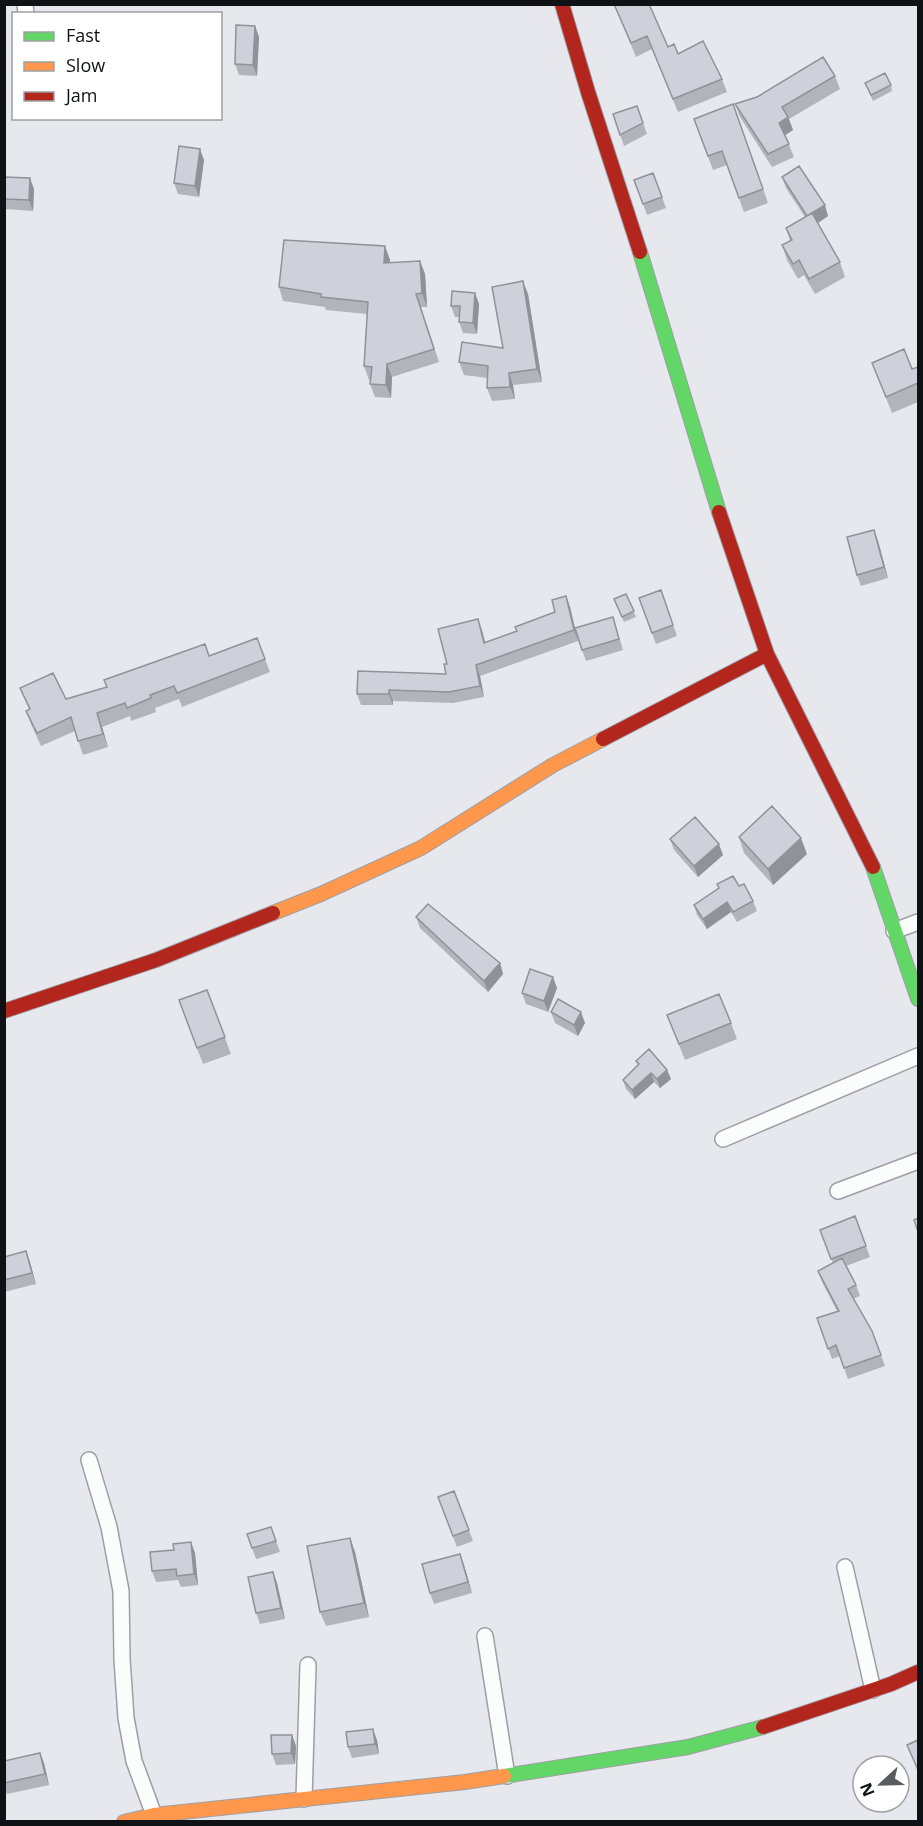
<svg xmlns="http://www.w3.org/2000/svg" width="923" height="1826" font-family="'Open Sans',sans-serif">
	<style>
		.lines { fill: none; stroke-linecap: round; stroke-linejoin: round }
		.street-casing { stroke: #9e9fa4; stroke-width: 18 }
		.fast-casing { stroke: #9e9fa4; stroke-width: 16 }
		.slow-casing { stroke: #9e9fa4; stroke-width: 16 }
		.jam-casing { stroke: #9e9fa4; stroke-width: 16 }
		.street { stroke: #fbfcfc; stroke-width: 15 }
		.fast { stroke: #63d668; stroke-width: 14 }
		.slow { stroke: #ff974d; stroke-width: 14 }
		.jam { stroke: #b3261e; stroke-width: 14 }
		.wall { fill: #b1b4bb }
		.shaded-wall { fill: #909298 }
		.building { fill: #ced1d9; stroke: #909298; stroke-width: 1.5 }
	</style>
	<rect width="100%" height="100%" fill="#e6e8ee"/>
	<g class="lines">
		<defs>
			<path id="street" d="M25,4L26,14
				M894,931L918,922
				M723,1139L918,1056
				M838,1191L918,1161
				M89,1460L109,1527L121,1591L122,1659L126,1718L134,1761L154,1815
				M845,1567L873,1690
				M485,1636L507,1776
				M304,1799L308,1665"/>
			<path id="fast" d="M640,252L719,512
				M873,867L918,999
				M504,1776L688,1747L763,1727"/>
			<path id="slow" d="M273,913L321,894L421,848L553,765L603,739
				M124,1822L154,1815L465,1782L504,1776"/>
			<path id="jam" d="M562,4L588,92L640,252
				M719,512L767,654L873,867
				M603,739L767,654
				M4,1011L156,960L273,913
				M763,1727L891,1684L918,1672"/>
		</defs>
		<use href="#street" class="street-casing"/>
		<use href="#fast" class="fast-casing"/>
		<use href="#slow" class="slow-casing"/>
		<use href="#jam" class="jam-casing"/>
		<use href="#street" class="street"/>
		<use href="#fast" class="fast"/>
		<use href="#slow" class="slow"/>
		<use href="#jam" class="jam"/>
	</g>
	<path class="wall" d="M614,4L668,47L722,79L727,92L678,112L652,49L636,57Z
		M255,26L259,37L257,76L239,75L235,64Z
		M835,76L840,89L789,119L793,130L785,135L794,157L772,167L740,117L735,104Z
		M865,83L891,85L892,91L873,101Z
		M733,104L768,203L744,212L727,165L713,170L694,119Z
		M637,106L647,134L624,146L613,114Z
		M204,160L199,197L178,194L174,183Z
		M653,173L666,208L647,215L634,180Z
		M4,177L34,189L33,211L4,209Z
		M782,177L828,216L818,223L840,262L845,277L815,294L804,275L798,279L787,260L782,245L790,241L786,228L805,217L786,188Z
		M385,246L390,260V263L420,261L425,274L427,307H421L439,362L392,377L391,398L375,397L370,384L371,380H369L364,366L367,314L326,310L325,307L283,301L279,287Z
		M475,293L479,304L477,334L463,333L459,322V317H455L451,306Z
		M528,294L542,382L513,385L515,399L492,401L487,388L488,378L464,375L459,362L503,348Z
		M872,363L912,369L918,367V402L892,413Z
		M878,541L888,578L861,586L857,575Z
		M661,590L677,636L656,644L639,598Z
		M626,594L636,617L624,622L614,599Z
		M566,596L570,607L578,641L480,676L484,697L453,703L393,701V705H361L357,694L446,674L447,664L478,619L485,642L517,631L555,612Z
		M613,617L623,650L586,661L582,650Z
		M257,638L270,672L182,707L179,699L155,708L156,712L131,721L130,716L102,727L108,747L83,755L75,731L41,746L31,724L26,711L29,709L20,688L66,699L209,656Z
		M739,837L807,854L773,885L744,853Z
		M670,839L723,855L698,877L674,850Z
		M717,884L739,886L753,901L757,911L737,922L731,912L707,929L697,915L694,905L719,888Z
		M416,917L500,963L503,974L488,992L420,928Z
		M557,988L548,1012L526,1004L522,993Z
		M207,990L231,1054L203,1064L179,1000Z
		M551,1012L585,1023L578,1036L555,1023Z
		M667,1015L731,1023L737,1039L685,1060Z
		M636,1061L667,1070L671,1079L660,1088L654,1082L635,1099L626,1089L623,1080L638,1066Z
		M855,1216L870,1257L846,1266L856,1285L860,1296L853,1299L872,1331L885,1366L848,1379L840,1356L832,1359L817,1318L837,1311L822,1282L818,1271L833,1263L820,1230Z
		M26,1251L36,1284L4,1292V1257Z
		M454,1491L473,1541L457,1547L438,1497Z
		M247,1534L275,1538L280,1552L256,1559Z
		M350,1538L355,1552L369,1617L326,1626L320,1612Z
		M195,1553L198,1585L181,1587L178,1580L156,1582L152,1571Z
		M464,1565L472,1593L434,1604L430,1593Z
		M273,1572L277,1583L285,1619L260,1624L256,1613Z
		M292,1735L296,1746L295,1764L276,1765L272,1754Z
		M377,1740L379,1754L352,1758L348,1747Z
		M40,1753L44,1763L49,1785L7,1794L4,1787V1761Z"/>
	<path class="shaded-wall" d="M255,26L259,37L257,76L253,65Z
		M788,117L793,130L784,136L779,123Z
		M200,149L204,160L199,197L195,186Z
		M30,178L34,189L33,211L29,200Z
		M825,205L828,216L812,227L808,216Z
		M385,246L390,260L389,276L384,263Z
		M420,261L425,274L427,307L422,293Z
		M523,281L528,294L542,382L537,369Z
		M475,293L479,304L477,334L473,323Z
		M387,364L392,377L391,398L386,385Z
		M509,373L513,385L515,399L510,387Z
		M874,530L878,541L888,578L884,567Z
		M566,596L570,607L578,641L574,630Z
		M478,619L482,630L488,654L484,643Z
		M476,665L480,676L484,697L480,686Z
		M389,690L393,701V705L389,694Z
		M97,713L102,727L108,747L103,734Z
		M801,838L807,854L773,885L768,869Z
		M719,844L723,855L698,877L694,866Z
		M727,902L731,912L707,929L703,919Z
		M500,963L503,974L488,992L484,981Z
		M553,977L557,988L548,1012L544,1001Z
		M581,1012L585,1023L578,1036L574,1025Z
		M667,1070L671,1079L660,1088L657,1079Z
		M651,1073L654,1082L635,1099L632,1090Z
		M26,1251L30,1262L36,1284L32,1273Z
		M350,1538L355,1552L369,1617L364,1603Z
		M191,1542L195,1553L198,1585L194,1574Z
		M460,1554L464,1565L472,1593L468,1582Z
		M273,1572L277,1583L285,1619L281,1608Z
		M373,1729L377,1740L379,1754L375,1744Z
		M292,1735L296,1746L295,1764L291,1753Z
		M40,1753L44,1763L49,1785L45,1774Z"/>
	<path class="building" d="M614,4H649L668,47L674,44L678,54L703,41L722,79L673,99L647,36L631,43Z
		M236,25L255,26L253,65L235,64Z
		M823,57L835,76L782,107L788,117L779,123L789,144L768,154L735,104L757,97Z
		M885,73L891,85L871,95L865,83Z
		M733,104L763,189L739,198L722,151L708,156L694,119Z
		M637,106L643,123L620,135L613,114Z
		M179,146L200,149L195,186L174,183Z
		M799,166L825,205L807,216L782,177Z
		M653,173L662,197L643,204L634,180Z
		M4,177L30,178L29,200L4,199Z
		M812,213L840,262L809,279L799,260L793,264L782,245L792,240L786,228Z
		M284,240L385,246L384,263L420,261L422,293L416,294L434,349L387,364L386,385L370,384L372,367L364,366L368,302L321,297V294L279,287Z
		M523,281L537,369L509,373L510,387L487,388L488,366L459,362L462,342L503,348L492,287Z
		M452,291L475,293L473,323L459,322L460,306H451Z
		M904,349L912,369L918,367V383L886,397L872,363Z
		M874,530L884,567L857,575L847,537Z
		M661,590L673,625L652,633L639,598Z
		M626,594L634,611L622,617L614,599Z
		M566,596L574,630L476,665L480,686L449,692L389,690V694H357L358,671L446,674L444,664H447L438,629L478,619L484,643L517,631L515,627L555,612L552,600Z
		M613,617L619,639L582,650L575,628Z
		M257,638L265,659L177,693L174,686L150,695L151,698L127,708L125,703L97,713L103,734L78,741L71,717L37,733L26,711L30,709L20,688L53,673L66,699L107,687L104,680L205,644L209,656Z
		M772,806L801,838L768,869L739,837Z
		M695,817L719,844L694,866L670,839Z
		M733,876L739,886L744,884L753,901L733,912L727,902L703,919L694,905L719,888L717,884Z
		M428,904L500,963L484,981L416,917Z
		M530,969L553,977L544,1001L522,993Z
		M207,990L225,1037L197,1048L179,1000Z
		M719,994L731,1023L679,1044L667,1015Z
		M558,999L581,1012L574,1025L551,1012Z
		M649,1049L667,1070L657,1079L651,1073L632,1090L623,1080L639,1064L636,1061Z
		M855,1216L866,1246L831,1259L820,1230Z
		M918,1218V1232L914,1220Z
		M26,1251L32,1273L4,1280V1257Z
		M842,1258L856,1285L848,1289L872,1331L881,1355L844,1368L836,1345L828,1349L817,1318L839,1311L818,1271Z
		M454,1491L469,1530L453,1536L438,1497Z
		M271,1527L276,1541L252,1548L247,1534Z
		M350,1538L364,1603L320,1612L307,1546Z
		M191,1542L194,1574L177,1576L176,1569L152,1571L150,1552L174,1550L173,1544Z
		M460,1554L468,1582L430,1593L422,1564Z
		M273,1572L281,1608L256,1613L248,1577Z
		M373,1729L375,1744L348,1747L346,1732Z
		M271,1735H292L291,1753L272,1754Z
		M918,1740V1770L907,1745Z
		M40,1753L45,1774L4,1783V1761Z"/>
	<rect width="923" height="1826" fill="none" stroke="#101114" stroke-width="12"/>
	<rect x="12" y="12" width="210" height="108" fill="#ffffff" stroke="#9fa0a1" stroke-width="1.5"/>
	<rect x="24" y="32" width="30" height="9" fill="#63d668" stroke="#9fa0a1" stroke-width="1.5"/>
	<text x="66" y="42" font-size="18" fill="#101114">Fast</text>
	<rect x="24" y="62" width="30" height="9" fill="#ff974d" stroke="#9fa0a1" stroke-width="1.5"/>
	<text x="66" y="72" font-size="18" fill="#101114">Slow</text>
	<rect x="24" y="92" width="30" height="9" fill="#b3261e" stroke="#9fa0a1" stroke-width="1.5"/>
	<text x="66" y="102" font-size="18" fill="#101114">Jam</text>
	<g transform="translate(881 1784) rotate(248)"><circle r="28" fill="#ffffff" stroke="#9fa0a1" stroke-width="1.5"/>
	<path d="M0-4.5L10 22L0 15L-10 22Z" fill="#5b5c60"/>
	<text y="-9" font-size="16" font-weight="bold" text-anchor="middle" fill="#101114">N</text>
	</g>
</svg>
